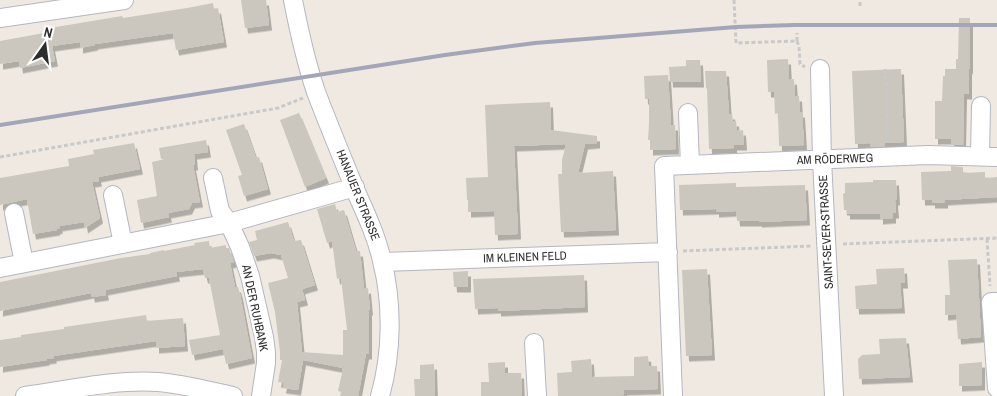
<svg xmlns="http://www.w3.org/2000/svg" width="997" height="396" font-family="'Archivo Narrow',sans-serif">
	<style>
		.building { fill: #cbc7bf; filter: url(#shadow) }
		.lines { fill: none; stroke-linecap: round; stroke-linejoin: round }
		.minor-casing { stroke: #b4b7c1; stroke-width: 20 }
		.path { stroke: #c9c9c9; stroke-width: 3; stroke-dasharray: 4 2.5; stroke-linecap: butt }
		.minor { stroke: #fff; stroke-width: 18 }
		.rail { stroke: #a3a6b8; stroke-width: 4 }
		.labels { text-anchor: middle; stroke-width: 5; stroke-linejoin: round; paint-order: stroke }
		.street-label { font-size: 12px; fill: #2e2e2e; stroke: #fff }
	</style>
	<defs>
		<filter id="shadow"><feDropShadow dx="3" dy="5.5" stdDeviation="0" flood-color="#0004"/></filter>
	</defs>
	<rect width="100%" height="100%" fill="#efe9e1"/>
	<path class="building" d="M241,0H266L269,25L245,28Z
		M213,3L214,9L218,8L224,42L176,50L173,33L95,44V45L80,48V42L52,46L55,61L20,68L19,61L0,64V41L44,33V29L122,16L123,18L187,8Z
		M959,18H970V69L969,68V94H964L963,145H951V139H935V101H942L943,76H945V69H956V59H958Z
		M788,59L789,80L794,79L795,96H799L800,112H802L804,145L779,146L778,113L775,114L774,92H768L767,60Z
		M686,60H700L701,82H670L669,67L686,66Z
		M901,69L904,142L885,143V146L870,147V143L855,144L852,71Z
		M705,71H726L729,114H732L733,121H736L737,131L743,130L744,145H734V148L709,149L707,88L706,89Z
		M668,75L671,125H675L676,149L650,150V140H648L649,123V99H645L644,76Z
		M550,102L551,130L597,136V143L585,144L578,173L613,171L616,230L561,232L558,174H562V160L566,144L514,146L518,234L495,235L494,211L468,212V200H467L466,178L488,177L485,105Z
		M299,113L326,178L305,187L280,120Z
		M244,124L256,158L259,157L268,189L244,196L238,176L242,175L226,130Z
		M206,140L208,152L194,154L195,165H193L200,202L192,203L189,209L168,213L169,217L141,223L137,200L157,196L152,162L169,158L161,159L159,148Z
		M134,143L140,169L98,177L99,181L92,182L100,218L85,228L84,222L59,226L60,228L57,229V230L33,234L27,199L0,205V178L69,166L68,159L94,154L93,150Z
		M951,166L963,167V173L985,172V178L997,177V197L945,200V203H932V200H922L921,172L951,171Z
		M873,180H896L897,200H895L896,213H893V218L880,219V214H847V210H844L843,194L845,193V183L873,182Z
		M736,183V187L805,185L807,220L759,222V221H737L736,211L716,212V209L680,210L679,185Z
		M335,204L337,212L344,210L356,251H360L364,289L368,288L370,310H369V354H366L358,396H340L341,392L338,391L343,368L303,360L298,390L283,388L284,383L278,382L282,360H280V352L275,312L268,283L288,278L281,255L271,253L254,256L249,242L257,240L255,231L288,222L294,241L301,240L315,285L302,289L305,300L297,302L302,352L343,355V330H347L341,278L337,279L332,241L327,243L317,209Z
		M209,241L210,248L226,245V248H229L230,251L234,262L230,263L235,287H238L240,294L252,358L226,364L223,349L192,355L189,340L220,335L209,278H205L203,269L176,272L177,276L105,290L106,295L92,297L91,293L0,311V282L121,258L150,254V253L164,250V251L195,245L194,243Z
		M977,259L981,337L958,339L956,314L945,315V295H950L948,260Z
		M904,268L905,283H900L902,308L856,309L855,286L877,284L876,269Z
		M707,269L712,355L686,356L682,270Z
		M468,271V287H454L453,272Z
		M584,275L585,307L498,311V308L475,309L473,279Z
		M146,315L147,321L183,318L185,346L156,348V341L53,356L54,358L46,359L47,360L0,367V340L21,337V335L64,329V327Z
		M906,338L910,377L859,379L858,359L862,355L880,354L879,339Z
		M648,356L649,366H657L658,389L624,390V395L614,396H558L557,373L572,372L571,361L591,359L592,377L634,376V357Z
		M505,362V373H521L522,396H481V382H489L488,363Z
		M982,362V385L959,386V364Z
		M434,364L435,396H415L414,379H420V365Z"/>
	<g class="lines">
		<defs>
			<path id="minor" d="M293,0C299,31 306,62 316,92C329,126 343,160 357,194C367,216 377,238 382,261C393,304 392,354 380,396
				M0,18L124,0
				M820,69L822,160L834,396
				M688,113L690,165
				M980,156L981,106
				M213,178L220,211L229,223L240,247L250,276L264,337L266,352V363L261,396
				M113,195L123,244
				M14,213L24,263
				M383,262L668,252
				M0,268L229,223L355,187
				M997,302H991L997,388
				M534,343L537,396
				M25,396C69,390 115,379 158,382C183,384 209,391 233,396
				M673,396L664,166L928,155L997,157"/>
		</defs>
		<use href="#minor" class="minor-casing"/>
		<path class="path" d="M734,0L736,43L797,41V33
			M860,6V0
			M797,41L799,47L800,64L805,67
			M885,69L888,141
			M0,157L278,108L303,98
			M987,239L990,286
			M843,244L997,238
			M683,251L812,246"/>
		<use href="#minor" class="minor"/>
		<path class="rail" d="M0,125L445,55L535,43L736,27L795,25H997"/>
	</g>
	<g class="labels">
		<g class="street-label">
			<text transform="translate(835 159) rotate(-2)" y="4">AM RÖDERWEG</text>
			<text transform="translate(358 195) rotate(68)" y="4">HANAUER STRASSE</text>
			<text transform="translate(826 232) rotate(-93)" y="4">SAINT-SEVER-STRASSE</text>
			<text transform="translate(525 257) rotate(-2)" y="4">IM KLEINEN FELD</text>
			<text transform="translate(255 308) rotate(78)" y="4">AN DER RUHBANK</text>
		</g>
	</g>
	<g transform="translate(45 45) rotate(14)" stroke="#ffffff" stroke-width="4" paint-order="stroke">
	<path d="M0-4L9 19L0 12L-9 19Z" fill="#2e2e2e"/>
	<text y="-8" font-size="14" font-weight="bold" text-anchor="middle" fill="#2e2e2e">N</text>
	</g>
</svg>
